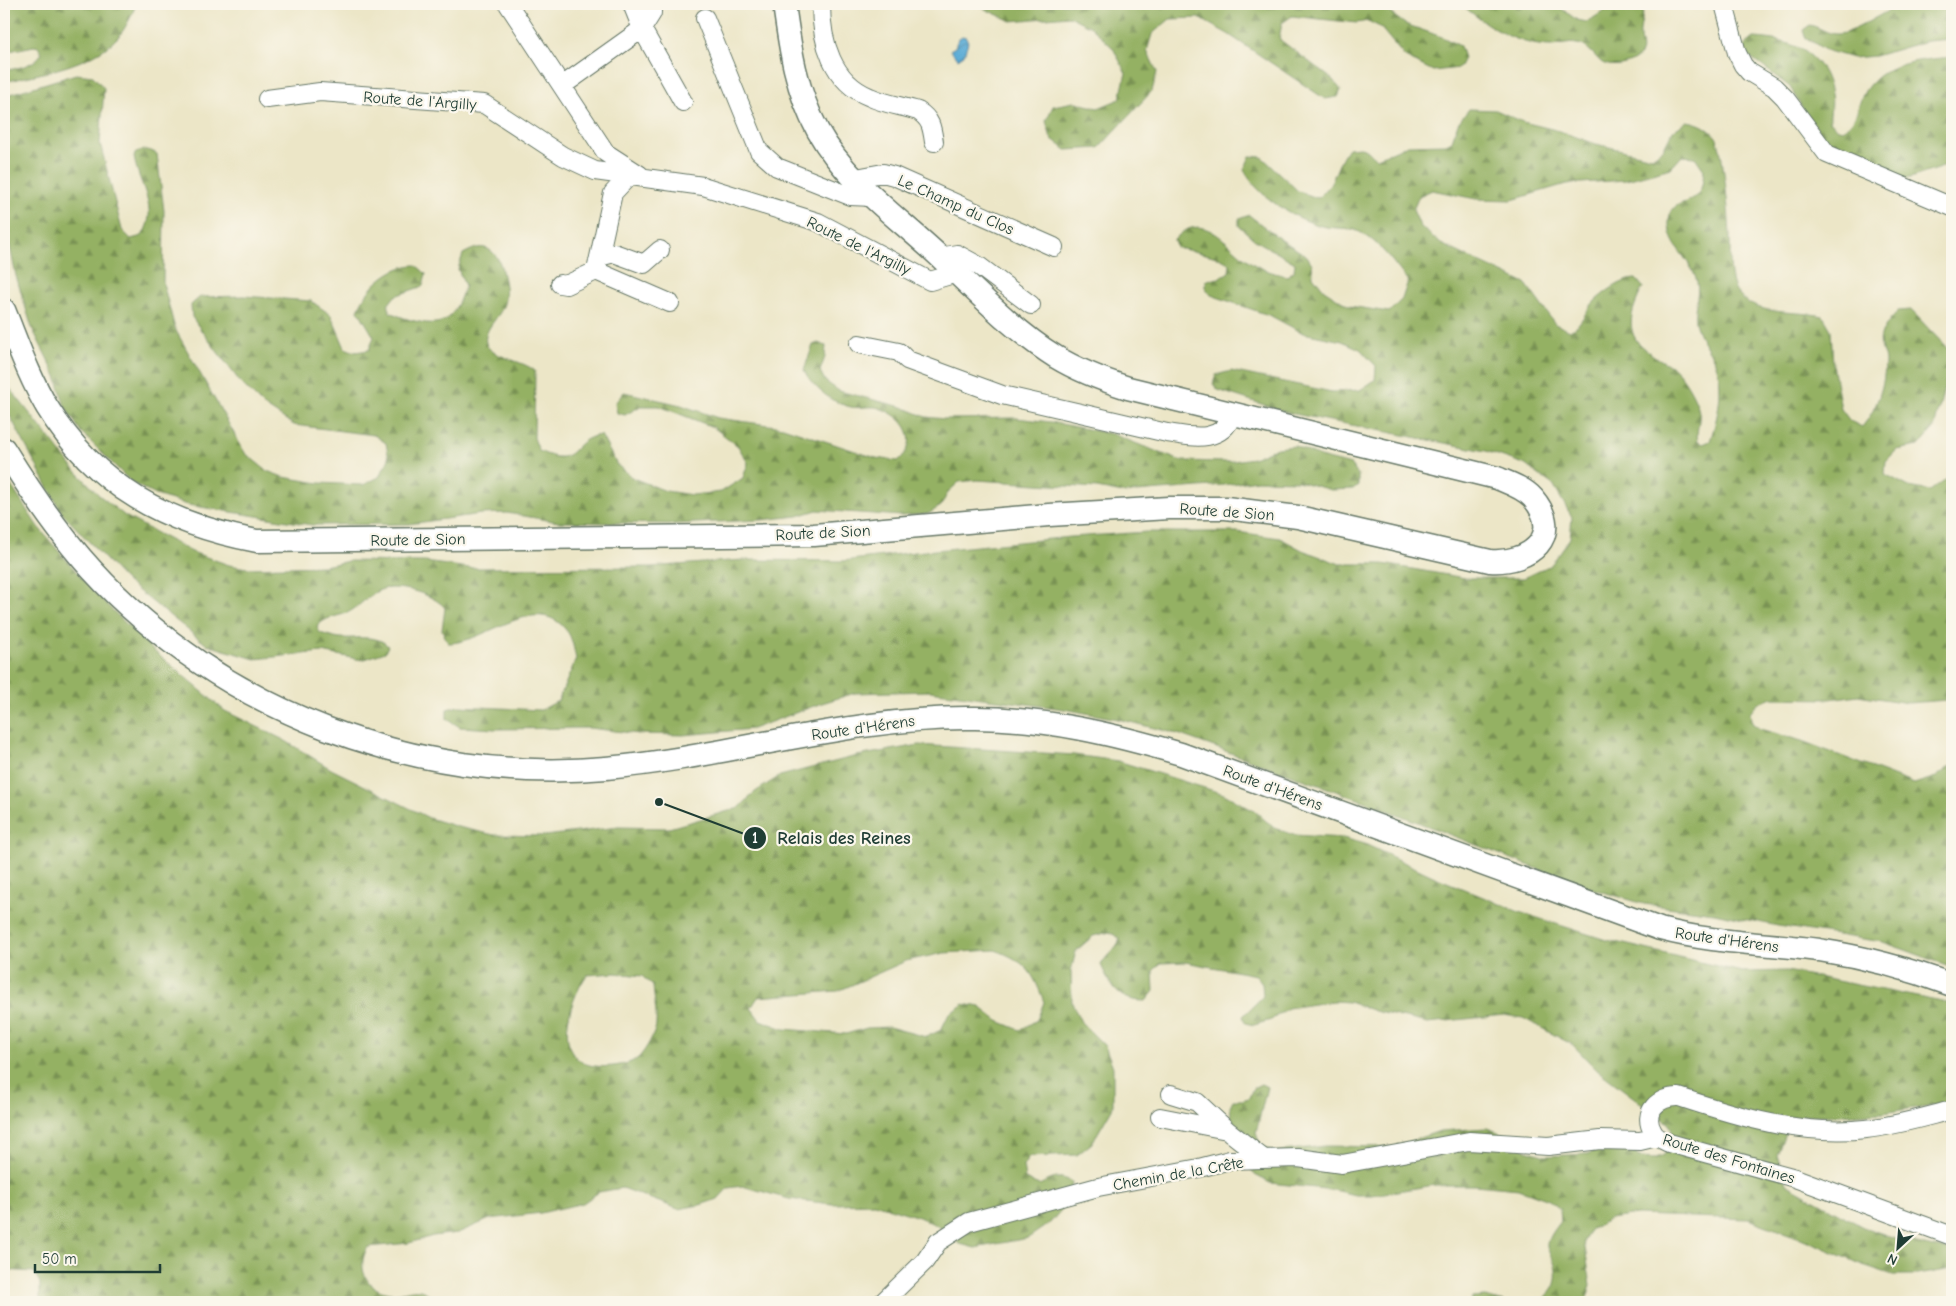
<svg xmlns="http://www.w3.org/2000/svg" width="1956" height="1306" font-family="'Comic Neue',sans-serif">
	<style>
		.forest { fill: url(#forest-firs); stroke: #5a774c; fill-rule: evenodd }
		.water { fill: url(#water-waves); stroke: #3c7484 }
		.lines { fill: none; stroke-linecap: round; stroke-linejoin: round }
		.minor-casing { stroke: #677867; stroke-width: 20 }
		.major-casing { stroke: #677867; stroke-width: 25 }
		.minor { stroke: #fff; stroke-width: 18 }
		.major { stroke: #fff; stroke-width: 22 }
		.labels { text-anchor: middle; stroke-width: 4.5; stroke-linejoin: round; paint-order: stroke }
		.street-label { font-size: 16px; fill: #1f3d34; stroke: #fbf7ec }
		.leader { fill: none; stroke: #1f3d34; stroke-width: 2 }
		.callout-dot { fill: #1f3d34; stroke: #fbf7ec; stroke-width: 2 }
		.mark-label { font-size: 15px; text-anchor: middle; font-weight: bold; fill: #fff }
		.callout-label { font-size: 18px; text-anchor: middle; font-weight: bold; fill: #1f3d34; stroke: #fbf7ec; stroke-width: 4.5; stroke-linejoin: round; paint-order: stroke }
	</style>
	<defs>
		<pattern id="forest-firs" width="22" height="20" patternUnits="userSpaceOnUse" patternTransform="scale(1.25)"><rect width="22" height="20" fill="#94b163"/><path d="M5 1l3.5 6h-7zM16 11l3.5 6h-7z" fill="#789152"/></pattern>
		<pattern id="water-waves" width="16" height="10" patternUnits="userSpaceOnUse" patternTransform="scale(1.25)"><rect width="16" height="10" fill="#5aabd5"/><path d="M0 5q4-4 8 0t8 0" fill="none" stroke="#4a8cae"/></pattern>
	</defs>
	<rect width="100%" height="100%" fill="#fbf7ec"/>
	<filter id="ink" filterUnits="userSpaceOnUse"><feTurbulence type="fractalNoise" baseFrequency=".02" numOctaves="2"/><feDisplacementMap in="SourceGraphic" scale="10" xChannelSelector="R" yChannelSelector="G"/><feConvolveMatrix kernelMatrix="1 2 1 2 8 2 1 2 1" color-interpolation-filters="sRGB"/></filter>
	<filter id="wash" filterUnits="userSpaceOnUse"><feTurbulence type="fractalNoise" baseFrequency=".0096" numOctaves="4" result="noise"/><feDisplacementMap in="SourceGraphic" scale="20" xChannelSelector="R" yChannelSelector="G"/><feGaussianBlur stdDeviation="1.12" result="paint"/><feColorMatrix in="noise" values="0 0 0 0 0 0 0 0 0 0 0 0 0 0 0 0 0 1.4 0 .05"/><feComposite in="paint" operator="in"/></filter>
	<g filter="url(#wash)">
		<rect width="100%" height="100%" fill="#ece6c7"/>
		<path class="forest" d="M4,4H136C132,15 126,28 118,37C93,65 38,74 4,82V71C17,68 34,66 42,53L39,47L34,46L4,52Z
			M974,4H1378L1405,24L1442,37L1460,46L1464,58L1459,68L1433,71L1405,57L1380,27L1368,21L1357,23L1292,16L1282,23L1279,39L1332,79L1341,90L1338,97L1325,99L1228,34L1199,18L1170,19L1152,34L1147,51L1157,72L1152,91L1099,148L1066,150L1051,138L1046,121L1053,106L1074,102L1098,108L1120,99L1126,73L1113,48L1091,27L1069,16L1011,21Z
			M1461,4H1555L1577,20L1587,22L1615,4H1641L1643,7C1644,18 1639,26 1640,37C1640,42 1644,50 1640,55C1633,65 1610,69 1601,62C1593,55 1588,45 1577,44C1568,42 1559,46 1550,46C1516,45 1485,25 1461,4Z
			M1905,4H1952V39L1927,41L1875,56L1853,58L1825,50L1805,37L1803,30L1810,25C1819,27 1828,34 1836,34C1854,35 1884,9 1905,4Z
			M1754,38C1793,40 1823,52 1831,94C1833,103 1829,112 1830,121L1836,128L1842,130C1860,120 1856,103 1867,88C1886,61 1923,60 1952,57V164L1910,178H1901L1830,146L1802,108L1790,87L1745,53V45Z
			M76,74L93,76L104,88L100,143L122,230L131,239L142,236C160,207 139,187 134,157L136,152C145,149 149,149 157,154L164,211L163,283L175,329L245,453L267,471L283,477L319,483L363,485L379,477L389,459L386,443L374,435L294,425L263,405L241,383L201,330L192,317L191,305L200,297L244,296L311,301L331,315L345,348L355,352L369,350L374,337L358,310C367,287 391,265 416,265L426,274L423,286L395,296L388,305L390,312C400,317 409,320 420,322C450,328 455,312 465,286L458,269L463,254C471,250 479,245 488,249C496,253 501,263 502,271C505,284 508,296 502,309C497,319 483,331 486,343C489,357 523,360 535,371L534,438L539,451C579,470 568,439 601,435L617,465L633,478L666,491L692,495L721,492L743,478L748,463L738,446L713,427L659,406H641L625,415L617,413L615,403L624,392L681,405L718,418L783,427L876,458L898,461C922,441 905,416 879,408C870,405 860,409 851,407C832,403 812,387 804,370L813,345L818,343L826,346L825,357L820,371L825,381L839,391L902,407L926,417L945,419L1016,418L1051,422L1112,434L1181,461L1227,462L1253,458L1277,448L1295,446L1320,457L1351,465L1358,475V485L1353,489L1331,490L1298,481L1257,480L1224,485L1123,493L1097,488L977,480L959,482L948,492L941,506L928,514L902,516L817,510L798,516L761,520L674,524L558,522L507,513L481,514L409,524L312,525L188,505L156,495L132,483L81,432L65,407L56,376L32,328L16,276L9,242L4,232V96Z
			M1469,109L1496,110L1523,122L1556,130L1596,144L1652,157L1663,149L1672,132L1687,121C1699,123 1708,127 1716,137C1723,147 1730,223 1730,239C1731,256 1727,280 1739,295C1758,317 1797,310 1823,316L1831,330L1833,365L1841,409L1850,421L1862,427C1877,409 1885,385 1885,362C1885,354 1878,344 1881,336C1884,326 1891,318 1898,311L1911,310L1948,349L1950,366L1934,428L1919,446L1897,450L1886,461L1885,474L1909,487L1930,491L1947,478L1952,467V702L1947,700L1908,703L1858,695L1830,699L1770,698L1757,704L1750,713L1752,723L1760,729L1802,741L1914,784L1936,777L1952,765V967L1883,942L1778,926L1714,913L1644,904L1576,884L1369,803L1178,734L1118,719L1064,709L930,691L855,693L822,703L752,729L683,735L639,734L590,728L495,729L460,727L447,719V709L459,706L541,710L558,701L576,659C574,650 572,636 566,630C536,591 484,644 448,643L442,630L445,608C434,594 400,585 383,589C369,593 360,607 347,613C336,617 324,617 317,627L320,633C327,635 333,637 340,638C356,639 377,634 388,646L385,652L362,660L322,652L255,659L207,645L126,581L62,513L4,405V381L74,469L99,495L125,516L192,552L229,565L247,568L324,566L349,561L425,562L469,568L650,567L743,560L843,561L915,552L1071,537L1147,532H1237L1280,538L1302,550L1340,564H1383L1465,578H1523L1551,565L1570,538L1572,517L1553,485L1524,464L1486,451L1289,413L1218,390L1213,384L1216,375L1231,371L1332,392L1360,390L1375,380L1376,366L1360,349L1342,341L1303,333L1271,316L1211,295L1205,287L1207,280L1219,278L1229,272L1230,264C1214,253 1195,253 1176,247L1174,240C1201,210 1222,240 1245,258C1257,268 1272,273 1287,276L1294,271L1295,263L1255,240L1239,226V219L1249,215L1280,239L1307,256L1312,264L1313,276L1324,290L1349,306L1389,312L1402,299L1408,281C1394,264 1377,238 1355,230C1344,227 1332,229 1321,226C1292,217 1258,197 1244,170L1250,156L1262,157L1298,191L1317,198C1336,185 1335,165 1348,148L1361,147L1377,158L1408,145L1446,144L1452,141L1458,123ZM1682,156L1695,157L1704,170C1703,178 1703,189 1697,195C1685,207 1668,199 1669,226C1670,246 1688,257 1695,276C1702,291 1693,305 1695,321C1697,335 1709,349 1715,362C1725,386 1718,417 1710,441L1703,444L1698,441C1695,429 1702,420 1698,408C1695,396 1683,376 1674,368C1667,363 1658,359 1651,354C1622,335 1630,313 1643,287L1636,279C1622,279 1605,292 1595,301C1584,312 1584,322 1570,331L1555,324L1526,284L1441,244L1420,226L1413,210L1419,196L1432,190L1476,199L1512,200L1566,184L1626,180L1671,168Z
			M4,475L38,527L94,592L154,651L225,711L284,740L331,769L429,818L458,827L494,835L545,836L618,827L669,828L739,808L755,792L780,776L857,756L919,745L1074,755L1118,761L1224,794L1256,812L1274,828L1294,835L1343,838L1365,844L1435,877L1519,912L1603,939L1742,972L1787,971L1952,1004V1102L1883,1113L1801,1116L1786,1130L1777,1155L1786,1184L1863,1227L1895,1238L1952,1251V1269L1917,1275H1893L1863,1265L1808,1241L1748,1219L1637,1215L1609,1219L1590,1230L1584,1241L1591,1286L1585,1302H1539C1554,1292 1560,1281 1554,1262C1552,1257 1548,1252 1547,1247C1546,1238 1556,1227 1561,1220L1560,1209L1549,1200L1519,1189L1475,1185H1435L1372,1195H1356L1334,1190L1270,1183L1255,1175L1234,1144L1230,1106L1233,1100H1242L1249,1098L1253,1088L1261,1084L1267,1087L1256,1133L1260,1145L1273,1152L1325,1146L1393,1147L1440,1131L1487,1128L1501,1133L1526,1150L1546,1156L1587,1154L1609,1145L1625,1147L1641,1158L1653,1159L1664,1155C1672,1143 1677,1138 1669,1124L1597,1070L1573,1045L1523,1018L1504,1015L1427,1023L1375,1011L1349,1002L1334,1001L1288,1008L1271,1020L1254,1025L1245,1023L1243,1016L1263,996L1262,983L1256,975L1185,962L1161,963L1153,971L1154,991L1146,1001C1118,1001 1112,988 1101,965C1106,955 1116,950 1120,939L1110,932L1093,936L1076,951L1071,971L1072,1003L1081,1022L1105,1046L1113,1067V1107L1092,1143L1077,1155L1029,1157L1023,1166L1025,1179L1039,1185C1052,1179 1059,1174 1072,1182L1069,1201L1050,1223L1028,1238L975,1248L960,1244L936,1225L919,1217L874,1203L832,1204L789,1199L742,1186L728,1188L718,1199L700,1205L678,1209L622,1188L599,1192L583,1203L541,1213L490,1219L458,1233L433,1236L409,1243L368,1247C356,1266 365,1289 389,1293C399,1295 410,1288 420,1290C427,1292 435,1297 440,1302H40V1283L34,1272L4,1270ZM995,950C1026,961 1033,972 1044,1002L1037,1020L1020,1030L998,1021L980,1007L964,1004L949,1014L941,1030L926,1037L889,1027L867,1028L846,1034L784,1029L760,1020L751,1008L758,997L838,991L906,961L944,953ZM615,973L642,976L653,986C654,998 657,1013 656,1025C655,1034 646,1049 640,1056C631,1067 594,1070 582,1062C554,1046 572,995 587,975Z
			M1485,1297L1504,1302H1470L1472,1298Z"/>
		<path class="water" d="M962,36L966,37L968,42L964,55L958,59L950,50L955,47L958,39Z"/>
	</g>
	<g filter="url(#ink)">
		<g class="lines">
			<defs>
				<path id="minor" d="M508,4L606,153L640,175
					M632,4L642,29L683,102
					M821,4C821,41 832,82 870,97C885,104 902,106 918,111C931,119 932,128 934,142
					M1724,4L1737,53L1743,65L1749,72L1774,87L1785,98L1827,154L1952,207
					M705,18L759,151L777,167L850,196L873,197
					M562,86L642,29L652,13V4
					M267,99L320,92L484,104L563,156L595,171L703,186L818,222L930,281L957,273
					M629,176L613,193L596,271L670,303
					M856,178L883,173L894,176L1054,247
					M599,257L614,253L644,264L660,250
					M939,257L957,254L979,266L1031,305
					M560,284L566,285L596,271
					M859,344L899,352L907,360L1002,395L1167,433C1193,437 1221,444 1233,414
					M1171,1094L1197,1102L1227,1130L1264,1159
					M1952,1110C1924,1117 1895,1126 1866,1129C1802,1136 1739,1117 1679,1097C1659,1096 1641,1112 1653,1132C1656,1138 1663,1140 1669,1143L1795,1178L1952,1236
					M1160,1117L1227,1130
					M883,1302L925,1261L938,1242L969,1222L1098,1187L1199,1168L1230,1160L1298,1158L1342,1164L1469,1141L1548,1146L1600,1140L1640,1141L1657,1137"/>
				<path id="major" d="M4,310C17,342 29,377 47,407C96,487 167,524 257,541L814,535L1049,515L1169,508H1226L1298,517L1490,561C1529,564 1565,536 1533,498C1524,488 1509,483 1497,478L1128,388C1103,380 1079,371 1056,357C1014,331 977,292 941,258C899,218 847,183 818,131C796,91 790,48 784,4
					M4,449C30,491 58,533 92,570C221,711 416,785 606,768C730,757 850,716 975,718C1046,718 1113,734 1181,754L1660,929C1712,943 1765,943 1819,950C1865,957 1909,969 1952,985"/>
			</defs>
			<use href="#minor" class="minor-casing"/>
			<use href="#major" class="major-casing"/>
			<use href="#minor" class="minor"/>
			<use href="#major" class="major"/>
		</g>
	</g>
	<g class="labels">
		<g class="street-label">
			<text transform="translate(420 100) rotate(4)" y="6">Route de l'Argilly</text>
			<text transform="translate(956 204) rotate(24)" y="6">Le Champ du Clos</text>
			<text transform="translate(859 245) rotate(26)" y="6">Route de l'Argilly</text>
			<text transform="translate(1227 511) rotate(4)" y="6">Route de Sion</text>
			<text transform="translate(823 532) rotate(-3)" y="6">Route de Sion</text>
			<text transform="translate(418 539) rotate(-1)" y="6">Route de Sion</text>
			<text transform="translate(863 727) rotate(-8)" y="6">Route d'Hérens</text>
			<text transform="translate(1273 787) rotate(20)" y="6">Route d'Hérens</text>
			<text transform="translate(1727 939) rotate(8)" y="6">Route d'Hérens</text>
			<text transform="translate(1729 1158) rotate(17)" y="6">Route des Fontaines</text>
			<text transform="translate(1178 1173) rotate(-10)" y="6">Chemin de la Crête</text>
		</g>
	</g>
	<path class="leader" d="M659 802L755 838"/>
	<g class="callout-dot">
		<circle cx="659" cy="802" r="5"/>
		<circle cx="755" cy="838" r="12"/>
	</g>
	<g class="mark-label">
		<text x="755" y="843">1</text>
	</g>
	<g class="callout-label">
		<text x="844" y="844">Relais des Reines</text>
	</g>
	<rect width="1956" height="1306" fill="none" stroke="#fbf7ec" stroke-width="20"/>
	<g transform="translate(1898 1248) rotate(206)" stroke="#fbf7ec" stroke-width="4" paint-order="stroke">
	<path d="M0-4L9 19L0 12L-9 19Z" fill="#1f3d34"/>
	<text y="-8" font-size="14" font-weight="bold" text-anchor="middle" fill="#1f3d34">N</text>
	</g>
	<path d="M35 1264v8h125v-8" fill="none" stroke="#1f3d34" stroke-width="2.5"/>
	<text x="42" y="1264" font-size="15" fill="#1f3d34" stroke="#fbf7ec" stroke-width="4" paint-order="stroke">50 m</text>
</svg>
